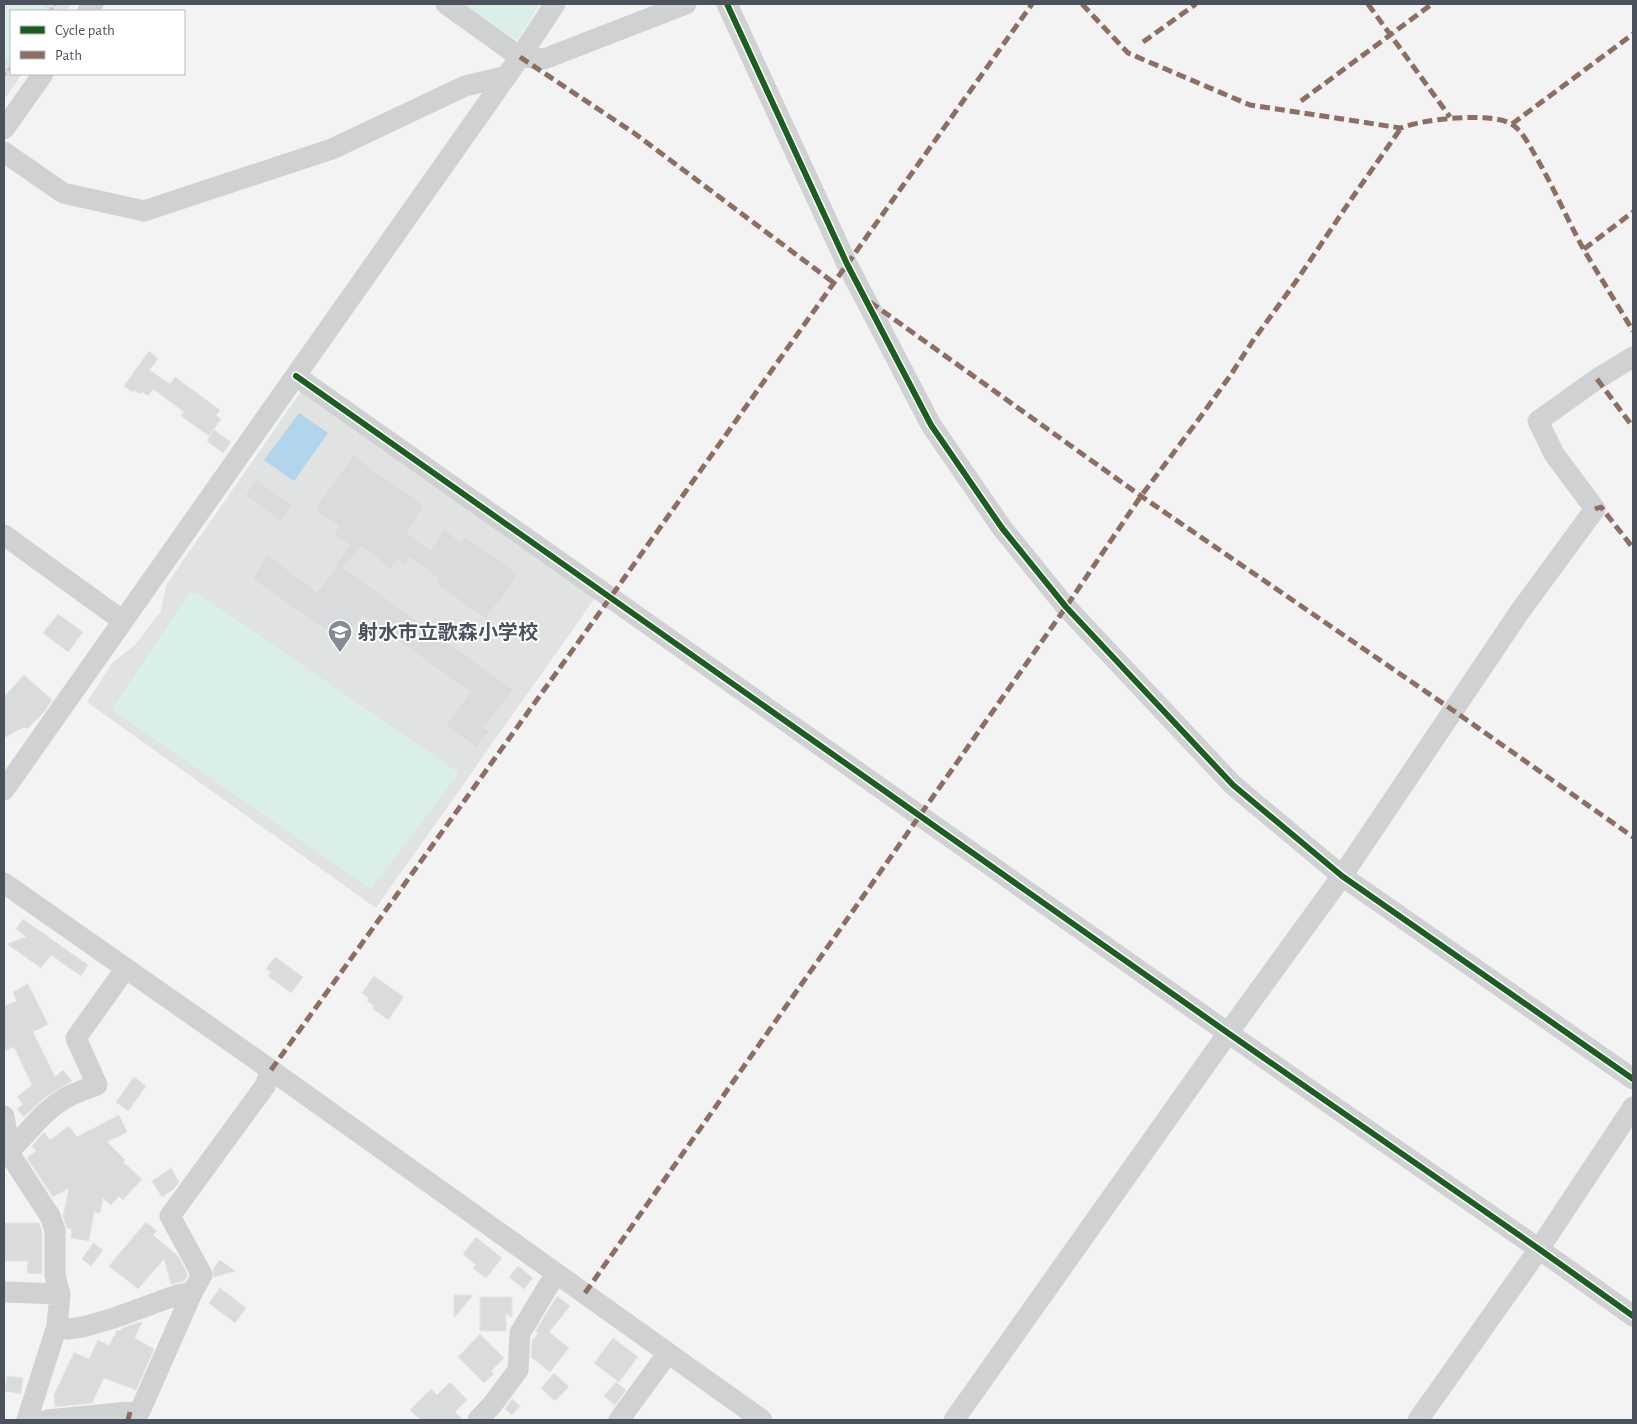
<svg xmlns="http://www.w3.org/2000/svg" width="1637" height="1424" font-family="'Alegreya Sans','Noto Sans JP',sans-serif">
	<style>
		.education { fill: #e1e2e2 }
		.green { fill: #daf0e6 }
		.water { fill: #b1d6eb }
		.building { fill: #dadbdd; stroke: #e4e5e6 }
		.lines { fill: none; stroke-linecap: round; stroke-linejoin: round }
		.path { stroke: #bdc7c5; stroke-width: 3; stroke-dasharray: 4 2.5; stroke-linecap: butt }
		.minor { stroke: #cfd1d3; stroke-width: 21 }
		.quiet { stroke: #8d6e63; stroke-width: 5; stroke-dasharray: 10 5; stroke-linecap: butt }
		.cycleway-casing { stroke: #fff; stroke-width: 9 }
		.cycleway { stroke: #1b5e20; stroke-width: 6 }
		.labels { text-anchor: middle; stroke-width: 4; stroke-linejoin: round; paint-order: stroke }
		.poi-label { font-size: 20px; font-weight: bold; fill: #4b525e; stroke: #fff; text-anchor: start }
	</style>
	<rect width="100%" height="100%" fill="#f3f3f3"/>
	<path class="education" d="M4,4H71L66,11H11V74H22L4,100Z
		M302,390L595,598L376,908L87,702L113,662L135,645L161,611L166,585Z"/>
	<path class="green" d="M4,4H47L42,11H11V54L4,65Z
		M464,4H540L517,41Z
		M190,592L202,596L459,773L371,889L112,710Z"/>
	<path class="water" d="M299,413L328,433L294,481L264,460Z"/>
	<path class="building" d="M149,351L158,359L149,370L170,384L175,377L220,410L216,415L221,419L209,436L181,416L184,412L153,389L148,396L142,392L140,394L134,390L132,392L124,386Z
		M214,430L231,442L223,453L207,441Z
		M353,455L424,506L407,533L430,550L444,529L461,542L465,536L519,574L486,619L434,583L438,579L410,557L405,566L398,560L391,569L362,547L343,567L514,690L484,727L490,731L477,748L445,726L470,692L363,616L343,642L252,579L267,554L317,592L337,566L336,565L349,545L333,535L339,526L314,510Z
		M256,479L293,506L280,521L245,495Z
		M58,614L83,632L68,652L43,633Z
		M24,675L52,700L43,713L27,729L24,727L4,738V697Z
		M23,919L88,965L81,976L51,955L41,968L7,944L26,937L16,929Z
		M275,957L303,977L291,993L268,976L271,972L266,969Z
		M374,976L404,997L388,1020L372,1008L374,1006L367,1001L369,998L362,993Z
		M28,984L48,1024L33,1032L55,1077L63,1070L72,1081L44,1098L24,1117L17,1109L23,1104L17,1097L32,1085L14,1047L4,1051V1006L17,1001L13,992Z
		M134,1077L146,1086L128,1111L116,1102Z
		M119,1115L127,1132L107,1142L125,1160L123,1162L142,1179L123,1200L119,1196L111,1205L103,1198L100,1213L94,1212L89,1241L71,1238L72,1229L67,1228L63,1216L69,1188L53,1197L27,1158L36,1151L32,1146L44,1132L50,1140L69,1126L77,1137Z
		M171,1168L179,1182L174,1189L162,1197L152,1181Z
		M146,1222L157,1231L153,1235L178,1256L188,1275L184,1281L171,1284L164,1259L138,1289L109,1266Z
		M4,1223H39L42,1232V1274L27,1273L28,1261H4Z
		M476,1237L502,1258L486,1278L473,1268L476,1265L463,1254Z
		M93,1243L103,1250L91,1266L82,1259Z
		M220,1260L235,1271L214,1277L213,1269Z
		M518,1266L533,1278L524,1289L509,1277Z
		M220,1288L246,1308L235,1323L209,1303Z
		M454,1295H473L454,1318Z
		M557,1296L570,1306L549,1332L569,1348L550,1372L531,1357L532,1341L539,1332H535Z
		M480,1297H512V1318L506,1313V1331H480Z
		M140,1322L142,1323L134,1338L154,1349L136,1390L104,1378L92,1403L55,1407L54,1395L74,1352L89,1359L98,1340L109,1346L117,1330L121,1331L122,1328Z
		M480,1334L504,1358L491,1371L494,1374L484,1383L458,1357Z
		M613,1338L638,1357L619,1382L594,1363Z
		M554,1373L569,1387L555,1401L541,1388Z
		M7,1376L23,1378L21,1394L5,1391Z
		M450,1382L467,1400L455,1412L463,1420H421L410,1410L431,1389L437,1395Z
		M616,1382L626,1390L615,1405L604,1396Z
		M512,1399L520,1406L512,1415L505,1409Z"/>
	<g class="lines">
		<path class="path" d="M50,11L55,4
			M4,76L11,66"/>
		<path class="minor" d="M446,4L520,57L544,59L686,4
			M727,4L847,264L931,425L1002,528L1066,607L1233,785L1342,876L1633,1079
			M88,11L93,4
			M4,129L43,74
			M4,152L63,193L144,211L332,149L465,86L507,76
			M296,376L1228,1033L1539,1249L1633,1316
			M4,535L123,621
			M4,790L520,57L555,4
			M4,883L271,1070L762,1420
			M4,1116L11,1156L50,1216L55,1230V1276L60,1294L57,1326L27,1420
			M10,1150C27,1135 39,1115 58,1103C70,1094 83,1090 97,1085L76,1038L126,968
			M4,1292L60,1294
			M57,1326L67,1329L83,1327L114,1318L177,1295L192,1293
			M47,1420L140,1411L192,1293L202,1275L170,1216L265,1086L271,1070
			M478,1420L492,1405L518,1370L520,1333L556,1273
			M619,1420L668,1353
			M954,1420L1228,1033L1342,876L1518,614L1595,509L1554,454L1538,421L1597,379L1633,357
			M1418,1420L1539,1249L1633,1107"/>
		<path class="quiet" d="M1082,4L1128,53L1250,105L1401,128C1422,119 1494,111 1513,125C1523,132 1529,145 1535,155C1553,186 1567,219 1584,250C1600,277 1617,304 1633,331
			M1368,4L1450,117
			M1143,42L1196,4
			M520,57L634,133L834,283
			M1301,101L1432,4
			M1512,124L1633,34
			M1584,249L1633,212
			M870,302L1141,496L1454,711L1633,837
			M1597,379L1633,427
			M1595,509L1601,507L1633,548
			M271,1070L610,598L1032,4
			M585,1293L1066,607L1141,496L1196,423L1230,376L1252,342L1297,280L1352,198L1401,128
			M128,1420L130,1412"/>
		<defs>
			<path id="cycleway" d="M727,4L847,264L931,425L1002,528L1066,607L1233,785L1342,876L1633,1079
				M296,376L1228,1033L1539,1249L1633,1316"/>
		</defs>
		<use href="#cycleway" class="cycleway-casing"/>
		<use href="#cycleway" class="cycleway"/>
	</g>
	<defs>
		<symbol id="school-pin" viewBox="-11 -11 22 30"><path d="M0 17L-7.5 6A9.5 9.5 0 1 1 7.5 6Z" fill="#868a92" stroke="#fff"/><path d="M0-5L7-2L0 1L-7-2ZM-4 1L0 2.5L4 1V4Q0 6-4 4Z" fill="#fff"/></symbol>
	</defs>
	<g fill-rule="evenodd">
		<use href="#school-pin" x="326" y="618" width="28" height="38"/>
	</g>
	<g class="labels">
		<g class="poi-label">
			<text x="358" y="639">射水市立歌森小学校</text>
		</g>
	</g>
	<rect width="1637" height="1424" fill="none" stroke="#4b525e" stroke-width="10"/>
	<rect x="10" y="10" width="175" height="65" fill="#ffffff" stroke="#b7babf"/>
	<rect x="20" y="26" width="25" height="8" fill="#1b5e20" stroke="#b7babf"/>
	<text x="55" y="35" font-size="15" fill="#4b525e">Cycle path</text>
	<rect x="20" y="51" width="25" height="8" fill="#8d6e63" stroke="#b7babf"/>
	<text x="55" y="60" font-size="15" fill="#4b525e">Path</text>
</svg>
